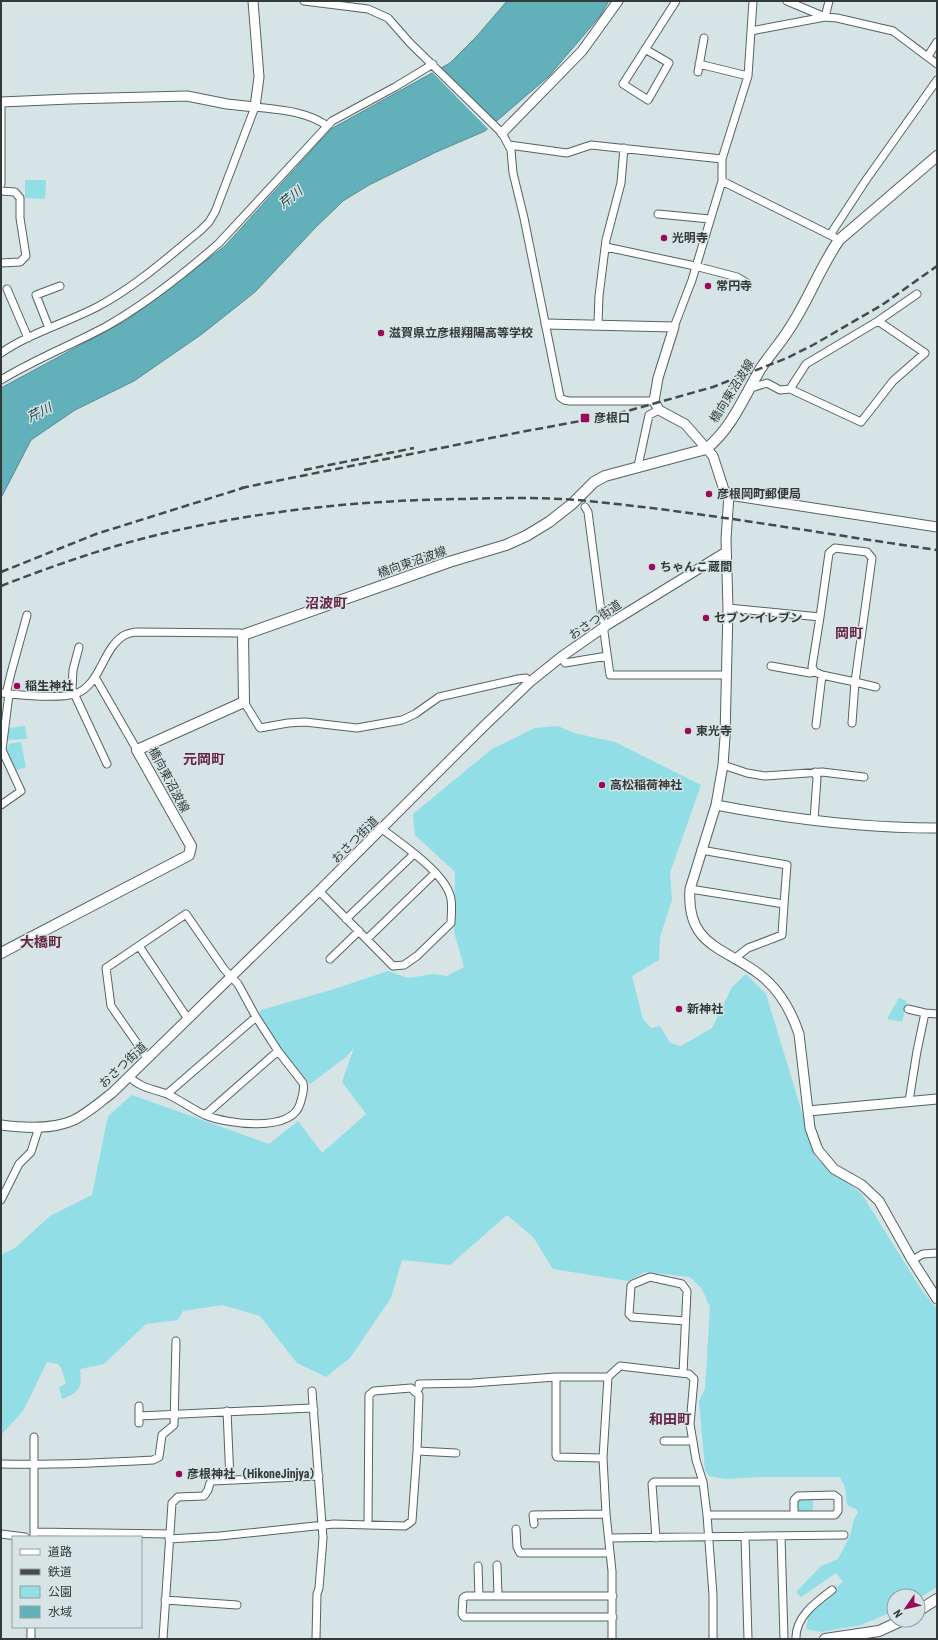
<svg xmlns="http://www.w3.org/2000/svg" width="938" height="1640" font-family="'Roboto Condensed','Noto Sans JP',sans-serif">
	<style>
		.green { fill: #91dee7 }
		.water { fill: #62b1ba; stroke: #548d93 }
		.pier { fill: #d6e4e5 }
		.lines { fill: none; stroke-linecap: round; stroke-linejoin: round }
		.minor-casing { stroke: #566263; stroke-width: 9 }
		.tertiary-casing { stroke: #566263; stroke-width: 11 }
		.secondary-casing { stroke: #566263; stroke-width: 12 }
		.minor { stroke: #fff; stroke-width: 7 }
		.tertiary { stroke: #fff; stroke-width: 9 }
		.secondary { stroke: #fff; stroke-width: 10 }
		.rail { stroke: #454b4c; stroke-width: 2.5; stroke-dasharray: 8 4; stroke-linecap: butt }
		.poi-dot { fill: #9a0a5a; stroke: #d6e4e5; stroke-width: 1.5 }
		.labels { text-anchor: middle; stroke-width: 3; stroke-linejoin: round; paint-order: stroke }
		.poi-label { font-size: 12px; font-weight: bold; fill: #333839; stroke: #d6e4e5; text-anchor: start }
		.street-label { font-size: 12px; fill: #333839; stroke: #d6e4e5 }
		.water-label { font-size: 13px; font-style: italic; fill: #183e42; stroke: #d6e4e5 }
		.quarter-label { font-size: 14px; font-weight: bold; fill: #662542; stroke: #d6e4e5 }
	</style>
	<rect width="100%" height="100%" fill="#d6e4e5"/>
	<path class="green" d="M25,180H46L45,199L25,198Z
		M25,726L27,739L6,740L8,728Z
		M558,726L574,733L615,742L701,785L670,873L672,900L660,937L659,960L632,976L643,1019L651,1028L660,1026L670,1043L681,1046L712,1028L732,987L746,974L766,994L816,1158L861,1193L923,1292L937,1309V1587L918,1599V1596H894V1611L861,1625L821,1632L806,1629L809,1613L820,1600L843,1582L836,1573L801,1597L796,1592L821,1566L838,1559L850,1536L854,1519L858,1512L856,1509L847,1505L845,1487L840,1477H762L726,1479L709,1476L705,1470L699,1401L705,1389L710,1307L702,1289L690,1277L645,1272L628,1281L553,1269L533,1237L507,1215L450,1265L402,1260L391,1298L350,1358L326,1377L297,1363L260,1316L222,1305L183,1311L178,1320L146,1324L104,1364L80,1369C82,1388 80,1392 62,1399L59,1387L66,1384L62,1370L58,1364L47,1362L23,1411L1,1435V1255L15,1248L50,1216L92,1195L108,1116L132,1095L269,1144L298,1121L322,1153L366,1114L342,1082L354,1048L346,1057L310,1084L280,1050L259,1015L261,1010L331,990L388,971L408,978L434,974L447,976L464,967L454,932L455,872L415,835L413,814L492,749L535,728Z
		M21,742L26,767L14,771L5,749L9,746L8,744Z
		M899,998L907,1001L902,1022L887,1019Z
		M799,1498H813V1513H799L797,1510L796,1501Z"/>
	<path class="water" d="M507,1H609L600,16L549,76L485,131L434,153L369,185L343,201L315,228L255,292L202,334L134,381L75,410L31,440L1,498V388L127,320L182,279L225,246L331,129L450,63L477,36Z"/>
	<path class="pier" d="M440,67L496,124L489,130L432,72Z"/>
	<g class="lines">
		<defs>
			<path id="minor" d="M304,1L368,9L388,18L410,43L502,133L511,150L513,173L524,218L560,397L564,400L570,401H654
				M787,1L825,17
				M825,17L829,1
				M751,31L825,17L837,18L893,31L937,64
				M645,49L669,63L648,100L623,84L676,1
				M928,56L937,42
				M699,64L748,76
				M698,72L704,38
				M509,145L567,153L591,145L722,159
				M722,181L834,237
				M1,184V102
				M1,191L15,192L20,198V218L26,256L20,262L1,263
				M658,214L710,219
				M830,235L866,180L937,80
				M606,247L695,266L737,277L747,283
				M7,289L28,338
				M598,324L599,296L606,240L621,183L624,148
				M674,327L692,280L722,181V159L748,76L753,1
				M49,328L36,295L60,286
				M1,353C30,333 66,323 97,307C135,287 167,258 200,231L209,222L215,212L255,107C280,110 305,111 326,125
				M1,380C35,359 72,345 107,326C147,303 185,273 219,243L332,121L395,87L433,64
				M751,388L767,383L780,390L790,389L806,364L878,321L917,294
				M790,389L861,422L893,381L925,353L878,321
				M638,466L649,415L659,410
				M585,507L588,512L602,619L604,621V632L610,675H726
				M728,608L820,617L829,553L835,548L867,552L872,558L855,682L822,675L815,672L812,667L820,617
				M79,647L73,670L72,689L107,764
				M561,657L565,663L607,656
				M771,666L810,673L815,672
				M95,677L137,750
				M1,693C19,695 58,699 75,694C100,686 102,650 123,636C126,634 131,633 135,632L240,633L243,635
				M6,694L11,673L27,615
				M244,702L260,728L288,723L305,722L357,728L402,720L415,714L439,697L518,679L526,678L530,682
				M852,723L855,682L876,687
				M816,725L822,675
				M723,765L747,773L765,776L822,772L864,777
				M1,805L21,791L2,750L9,694
				M814,820L817,778L815,772
				M701,850L787,865L784,904
				M690,889L784,904L782,935L748,948L734,959
				M319,891L393,966L404,965L417,956L451,923C451,914 453,903 450,895C443,872 402,844 382,829
				M346,919L414,854
				M367,939L435,873
				M139,946L188,1019
				M330,959L359,931
				M908,1009L925,1013L937,1014
				M129,1077C143,1089 151,1088 167,1094C180,1100 192,1109 205,1115C226,1124 291,1133 300,1104C302,1096 305,1091 303,1083L278,1051L256,1017L238,984L224,969L186,914L106,968L111,1006L148,1059
				M167,1094L256,1017
				M909,1101L917,1051L925,1013
				M205,1115L278,1051
				M1,1200L19,1164L31,1152L39,1127
				M912,1260L923,1254L937,1253
				M683,1373L687,1291L682,1284L650,1277L633,1284L631,1286L629,1314L632,1317L685,1321
				M556,1377V1455L557,1457L603,1458
				M608,1377L603,1458L606,1514L612,1571V1639
				M312,1391L323,1538L319,1588L317,1594L316,1639
				M415,1392L419,1388V1384L472,1383L556,1377H608L620,1366L689,1374L694,1379L690,1424L696,1460L703,1482L707,1515L713,1595V1639
				M139,1406V1423
				M227,1411L230,1480
				M139,1416L311,1408L314,1410
				M664,1441H693
				M417,1451L456,1453
				M1,1464C52,1465 102,1463 153,1460L159,1457L162,1435L174,1425L176,1341
				M707,1515H835L838,1511V1498L834,1495L798,1496L794,1500V1515
				M534,1524L533,1515L606,1514
				M516,1529L517,1547L520,1553H610
				M34,1532L170,1534
				M1,1534L25,1537
				M745,1536L748,1639
				M781,1536L784,1639
				M34,1537V1437
				M609,1538L844,1535
				M656,1538L652,1484L654,1482H703
				M169,1539L220,1536L334,1524L405,1526L412,1521L417,1451L419,1395L411,1388L374,1391L369,1395L368,1525
				M497,1565L498,1596
				M478,1566L479,1596
				M165,1600L237,1605
				M613,1617H464L462,1614L463,1598L466,1596H613
				M31,1639V1627
				M163,1639L172,1503L178,1497L204,1496L208,1490L210,1483L212,1481L319,1476
				M796,1639C795,1617 816,1602 832,1590"/>
			<path id="tertiary" d="M1,102L70,99L187,96L227,104L255,107L259,77L253,1
				M502,133L582,51L618,1
				M546,324L674,327L658,378L654,401L659,410L685,424L713,456L724,490L729,495L726,539L728,608L725,737L723,765L716,805L690,889C686,946 724,947 759,974C779,989 791,1010 799,1034L810,1128L818,1150L834,1169L862,1185L879,1201L912,1260L937,1299
				M729,495L937,527
				M716,805C789,819 863,828 937,828
				M808,1111L937,1099
				M1,1125C24,1128 52,1130 74,1120C88,1113 100,1102 112,1093L319,891L483,727L530,682L561,657L607,625L726,552"/>
			<path id="secondary" d="M1,953L189,855L191,846L137,750L244,702L243,635L449,562L506,545L526,536L549,522L572,504L594,482L605,476L706,449C733,427 744,396 761,368C771,353 784,339 793,323C810,296 821,266 839,240L937,156
				M918,1611L937,1599
				M825,1639L879,1631L903,1620"/>
		</defs>
		<use href="#minor" class="minor-casing"/>
		<use href="#tertiary" class="tertiary-casing"/>
		<use href="#secondary" class="secondary-casing"/>
		<use href="#minor" class="minor"/>
		<use href="#tertiary" class="tertiary"/>
		<use href="#secondary" class="secondary"/>
		<path class="rail" d="M304,470L414,448
			M241,488L521,432L613,415L713,387L787,358L813,345L882,305L937,266
			M1,572L96,534L246,487
			M1,586C60,563 121,542 183,529C275,509 369,500 463,499C501,498 539,497 577,500C697,511 818,533 937,550"/>
	</g>
	<g class="poi-dot">
		<circle cx="664" cy="238" r="4"/>
		<circle cx="708" cy="286" r="4"/>
		<circle cx="381" cy="333" r="4"/>
		<rect x="580" y="413" width="10" height="10" rx="2"/>
		<circle cx="709" cy="494" r="4"/>
		<circle cx="652" cy="567" r="4"/>
		<circle cx="706" cy="618" r="4"/>
		<circle cx="17" cy="686" r="4"/>
		<circle cx="688" cy="731" r="4"/>
		<circle cx="602" cy="785" r="4"/>
		<circle cx="679" cy="1009" r="4"/>
		<circle cx="179" cy="1474" r="4"/>
	</g>
	<g class="labels">
		<g class="poi-label">
			<text x="672" y="242">光明寺</text>
			<text x="716" y="290">常円寺</text>
			<text x="389" y="337">滋賀県立彦根翔陽高等学校</text>
			<text x="594" y="422">彦根口</text>
			<text x="717" y="498">彦根岡町郵便局</text>
			<text x="660" y="571">ちゃんこ蔵間</text>
			<text x="714" y="622">セブン-イレブン</text>
			<text x="25" y="690">稲生神社</text>
			<text x="696" y="735">東光寺</text>
			<text x="610" y="789">高松稲荷神社</text>
			<text x="687" y="1013">新神社</text>
			<text x="187" y="1478">彦根神社（HikoneJinjya）</text>
		</g>
		<g class="street-label">
			<text transform="translate(732 391) rotate(-58)" y="4">橋向東沼波線</text>
			<text transform="translate(412 562) rotate(-19)" y="4">橋向東沼波線</text>
			<text transform="translate(595 620) rotate(-34)" y="4">おさつ街道</text>
			<text transform="translate(169 780) rotate(62)" y="4">橋向東沼波線</text>
			<text transform="translate(355 840) rotate(-45)" y="4">おさつ街道</text>
			<text transform="translate(123 1065) rotate(-43)" y="4">おさつ街道</text>
		</g>
		<g class="water-label">
			<text transform="translate(290 197) rotate(-39)" y="5">芹川</text>
			<text transform="translate(39 412) rotate(-27)" y="5">芹川</text>
		</g>
		<g class="quarter-label">
			<text x="326" y="608">沼波町</text>
			<text x="849" y="638">岡町</text>
			<text x="204" y="764">元岡町</text>
			<text x="41" y="947">大橋町</text>
			<text x="670" y="1424">和田町</text>
		</g>
	</g>
	<rect width="938" height="1640" fill="none" stroke="#333839" stroke-width="4"/>
	<rect x="12" y="1536" width="130" height="92" fill="#d6e4e5" stroke="#959fa0"/>
	<rect x="20" y="1549" width="20" height="6" fill="#ffffff" stroke="#959fa0"/>
	<text x="48" y="1556" font-size="12" fill="#333839">道路</text>
	<rect x="20" y="1569" width="20" height="6" fill="#454b4c" stroke="#959fa0"/>
	<text x="48" y="1576" font-size="12" fill="#333839">鉄道</text>
	<rect x="20" y="1586" width="20" height="12" fill="#91dee7" stroke="#959fa0"/>
	<text x="48" y="1596" font-size="12" fill="#333839">公園</text>
	<rect x="20" y="1606" width="20" height="12" fill="#62b1ba" stroke="#959fa0"/>
	<text x="48" y="1616" font-size="12" fill="#333839">水域</text>
	<g transform="translate(906 1608) rotate(236)"><circle r="19" fill="#d6e4e5" stroke="#959fa0"/>
	<path d="M0-3L7 15L0 10L-7 15Z" fill="#9a0a5a"/>
	<text y="-6" font-size="11" font-weight="bold" text-anchor="middle" fill="#333839">N</text>
	</g>
</svg>
